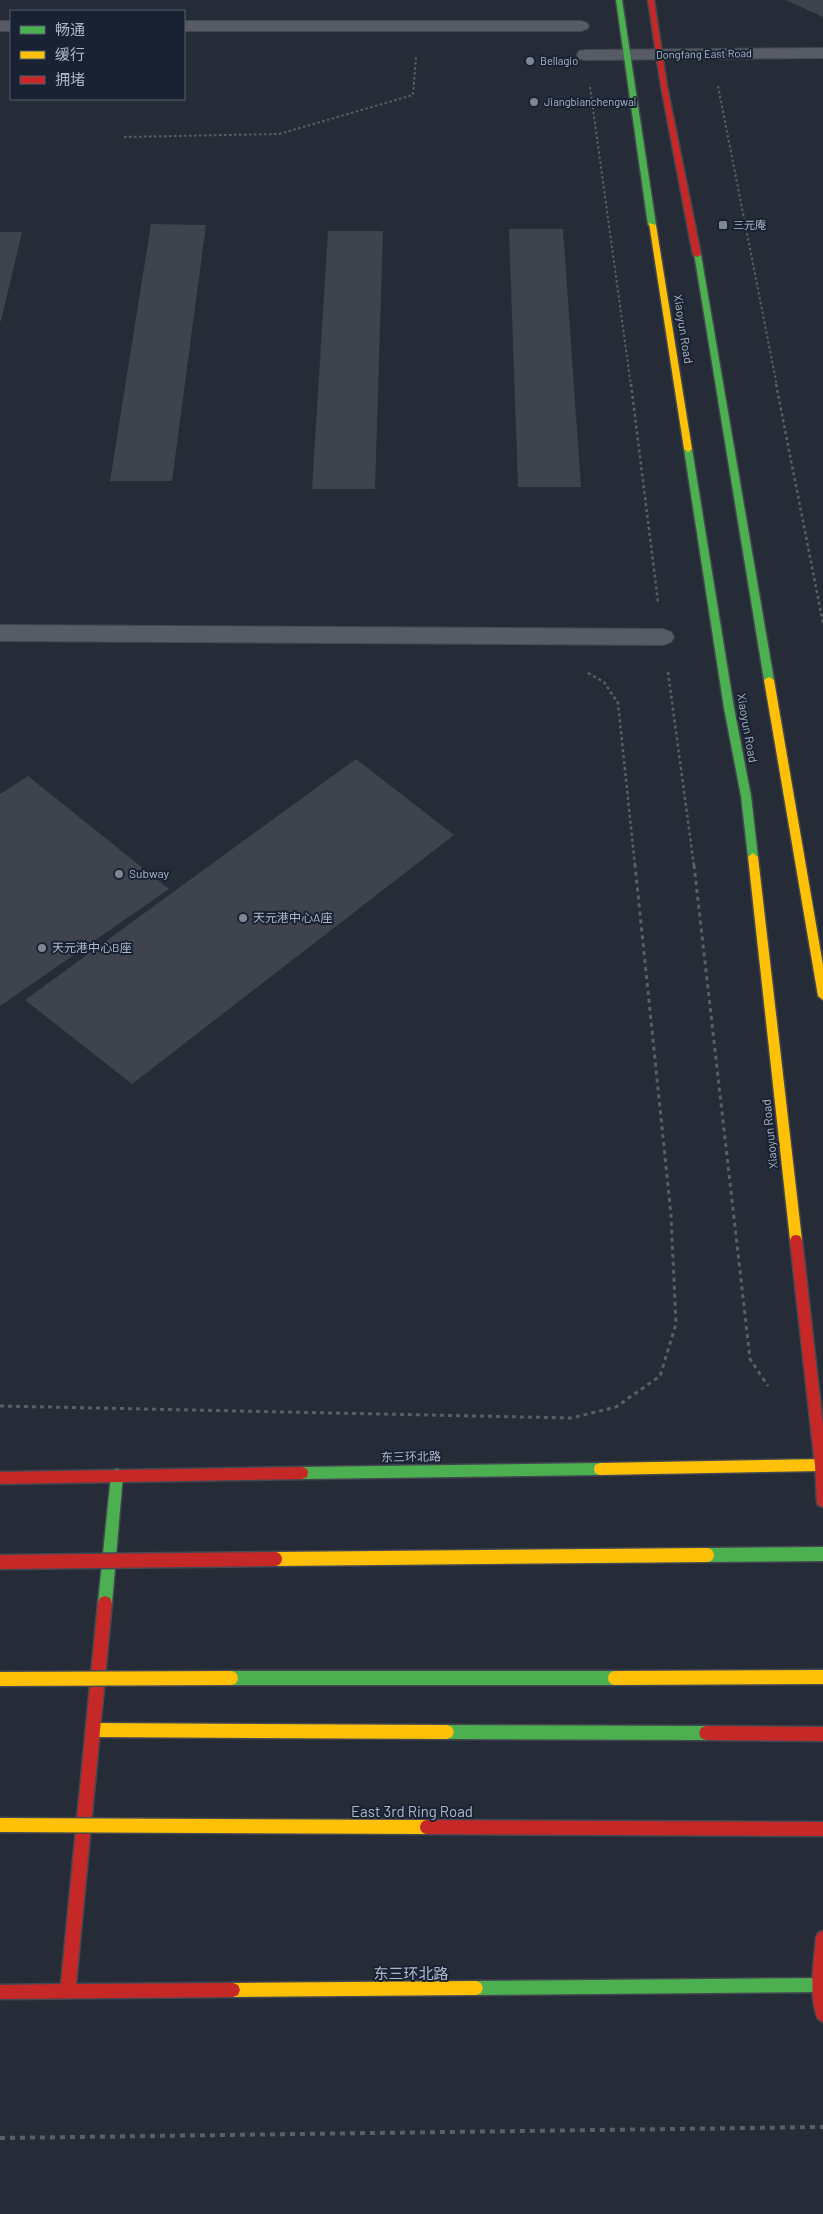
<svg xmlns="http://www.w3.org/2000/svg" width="823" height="2214" font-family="Barlow,'Noto Sans SC',sans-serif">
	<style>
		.building { fill: #3e434d }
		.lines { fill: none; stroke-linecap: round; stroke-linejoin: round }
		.lane-casing { stroke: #434750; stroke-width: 2 }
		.street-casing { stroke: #434750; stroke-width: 2 }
		.fast-casing { stroke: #434750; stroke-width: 3 }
		.slow-casing { stroke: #434750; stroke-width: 3 }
		.jam-casing { stroke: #434750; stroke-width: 3 }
		.path-far3 { stroke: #595f67; stroke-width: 2; stroke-dasharray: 2.5 2.5; stroke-linecap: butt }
		.path-far2 { stroke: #595f67; stroke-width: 2.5; stroke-dasharray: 3 3; stroke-linecap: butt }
		.path-far1 { stroke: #595f67; stroke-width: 3; stroke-dasharray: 4 4; stroke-linecap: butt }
		.path { stroke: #595f67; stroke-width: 4; stroke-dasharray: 5 5; stroke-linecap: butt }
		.lane { fill: #565b64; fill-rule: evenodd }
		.street { fill: #565b64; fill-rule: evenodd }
		.fast { fill: #4caf50; fill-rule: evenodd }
		.slow { fill: #ffc107; fill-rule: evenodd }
		.jam { fill: #c62828; fill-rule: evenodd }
		.fast-bridge-casing { stroke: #434852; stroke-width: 17; stroke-linecap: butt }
		.slow-bridge-casing { stroke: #434852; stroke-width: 17; stroke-linecap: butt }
		.jam-bridge-casing { stroke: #434852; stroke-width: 17; stroke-linecap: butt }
		.fast-bridge { stroke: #4caf50; stroke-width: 14 }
		.slow-bridge { stroke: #ffc107; stroke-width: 14 }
		.jam-bridge { stroke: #c62828; stroke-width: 14 }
		.poi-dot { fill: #7f8796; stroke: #192232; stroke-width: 2 }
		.labels { text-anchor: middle; stroke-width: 4; stroke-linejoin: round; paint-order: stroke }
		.far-street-label { font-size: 11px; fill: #afb8c9; stroke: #192232 }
		.far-poi-label { font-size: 11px; fill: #afb8c9; stroke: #192232; text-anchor: start }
		.street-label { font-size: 12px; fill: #afb8c9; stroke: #192232 }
		.poi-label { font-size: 12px; fill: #afb8c9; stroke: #192232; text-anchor: start }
		.near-street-label { font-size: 15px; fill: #afb8c9; stroke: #192232 }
	</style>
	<rect width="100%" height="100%" fill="#262c37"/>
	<path class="building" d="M786,0H823V17Z
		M151,224L206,225L172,481H110Z
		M509,229H563L581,487H518Z
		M328,231H383L375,489H312Z
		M0,232H22L1,321H0Z
		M356,759L454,835L132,1084L25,1000Z
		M28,776L169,889L0,1006V794Z"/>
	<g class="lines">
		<defs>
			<path id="lane" d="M0,21H11V31H0Z
				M184,21H581L587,23L589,26L587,29L581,31H184Z"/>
			<path id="street" d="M823,48V58L585,60L579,59L577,55L579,51L585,50Z
				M0,625L663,629L671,632L674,637L671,642L663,645L0,641Z"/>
			<path id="fast" d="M616,0H622L656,225L652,227L648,225Z
				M694,253L701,255L774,680L769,683L764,680Z
				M688,446L692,449L734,708L751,796L758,857L753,861L748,857L741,796L724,708L684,449Z
				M600,1463L605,1465L606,1469L605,1473L600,1475L302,1479L297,1477L296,1473L297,1469L302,1467Z
				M117,1469L122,1471L123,1475L112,1603L110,1608L105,1610L100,1608L98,1603L111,1475L112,1471Z
				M447,1725L706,1726L711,1728L713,1733L711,1738L706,1740L447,1739L442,1737L440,1732L442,1727Z
				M823,1978V1992L476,1995L471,1993L469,1988L471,1983L476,1981Z"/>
			<path id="slow" d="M649,223L656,225L692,449L688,452L684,449Z
				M769,677L774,680L823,965V1000L818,996L764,680Z
				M753,853L758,857L802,1240L800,1244L796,1245L792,1244L790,1240L748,857Z
				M823,1459V1471L600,1475L595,1473L594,1469L595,1465L600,1463Z
				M93,1723L447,1725L452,1727L454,1732L452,1737L447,1739L93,1737L88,1735L86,1730L88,1725Z
				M476,1981L481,1983L483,1988L481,1993L476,1995L233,1997L228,1995L226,1990L228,1985L233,1983Z"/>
			<path id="jam" d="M648,0H654L667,86L701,255L697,257L693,255L661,86Z
				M796,1235L800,1236L802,1240L823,1426V1507L818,1505L817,1501L815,1465L790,1240L792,1236Z
				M302,1467L307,1469L308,1473L307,1477L302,1479L0,1484V1472Z
				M105,1596L110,1598L112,1603L76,1984L233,1983L238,1985L240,1990L238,1995L233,1997L0,1999V1985L61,1984L98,1603L100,1598Z
				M706,1726L823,1727V1741L706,1740L701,1738L699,1733L701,1728Z
				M823,1931V2022L818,2019C808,1995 814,1963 816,1938L818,1933Z"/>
		</defs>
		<use href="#lane" class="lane-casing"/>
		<use href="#street" class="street-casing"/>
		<use href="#fast" class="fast-casing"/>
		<use href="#slow" class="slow-casing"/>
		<use href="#jam" class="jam-casing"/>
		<path class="path-far3" d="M718,86L777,386
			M590,87L631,386
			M124,137L279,134L413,95L416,57"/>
		<path class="path-far2" d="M631,384L658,602
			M776,384L823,623
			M668,672L694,866
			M588,673L604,682L618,703L635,866"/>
		<path class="path-far1" d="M694,865L750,1359L768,1386
			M0,1406L571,1418L616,1407L660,1376L676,1324L671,1215L635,865"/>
		<path class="path" d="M0,2138L823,2127"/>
		<use href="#lane" class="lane"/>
		<use href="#street" class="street"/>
		<use href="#fast" class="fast"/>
		<use href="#slow" class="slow"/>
		<use href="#jam" class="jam"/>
		<defs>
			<path id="fast-bridge" d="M707,1555L823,1554
				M231,1678H615"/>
			<path id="slow-bridge" d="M275,1559L707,1555
				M615,1678L823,1677
				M0,1679L231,1678
				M0,1825L427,1827"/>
			<path id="jam-bridge" d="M0,1562L275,1559
				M427,1827L823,1829"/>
		</defs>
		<use href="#fast-bridge" class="fast-bridge-casing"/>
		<use href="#slow-bridge" class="slow-bridge-casing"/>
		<use href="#jam-bridge" class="jam-bridge-casing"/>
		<use href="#fast-bridge" class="fast-bridge"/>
		<use href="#slow-bridge" class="slow-bridge"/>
		<use href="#jam-bridge" class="jam-bridge"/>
	</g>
	<g class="poi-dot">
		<circle cx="530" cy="61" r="5"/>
		<circle cx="534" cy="102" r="5"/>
		<rect x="718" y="220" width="10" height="10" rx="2.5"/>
		<circle cx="119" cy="874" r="5"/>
		<circle cx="243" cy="918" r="5"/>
		<circle cx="42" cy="948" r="5"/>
	</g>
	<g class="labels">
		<g class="far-street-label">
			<text transform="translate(704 54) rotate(-1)" y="4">Dongfang East Road</text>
		</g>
		<g class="far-poi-label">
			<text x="540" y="65">Bellagio</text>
			<text x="544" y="106">Jiangbianchengwai</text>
			<text x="733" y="229">三元庵</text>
		</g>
		<g class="street-label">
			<text transform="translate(683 329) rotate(81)" y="4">Xiaoyun Road</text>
			<text transform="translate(747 728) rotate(80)" y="4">Xiaoyun Road</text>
			<text transform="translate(770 1134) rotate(-96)" y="4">Xiaoyun Road</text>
			<text transform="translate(411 1457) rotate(-1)" y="4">东三环北路</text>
		</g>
		<g class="poi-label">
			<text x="129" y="878">Subway</text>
			<text x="253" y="922">天元港中心A座</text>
			<text x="52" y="952">天元港中心B座</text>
		</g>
		<g class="near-street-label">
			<text x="412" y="1817">East 3rd Ring Road</text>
			<text x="411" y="1979">东三环北路</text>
		</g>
	</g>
	<rect x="10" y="10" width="175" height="90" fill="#192232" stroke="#555e6e"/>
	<rect x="20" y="26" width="25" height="8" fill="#4caf50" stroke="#555e6e"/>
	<text x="55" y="35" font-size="15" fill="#afb8c9">畅通</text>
	<rect x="20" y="51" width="25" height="8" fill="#ffc107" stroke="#555e6e"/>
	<text x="55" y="60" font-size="15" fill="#afb8c9">缓行</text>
	<rect x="20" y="76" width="25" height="8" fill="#c62828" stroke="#555e6e"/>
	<text x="55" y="85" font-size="15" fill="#afb8c9">拥堵</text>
</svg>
